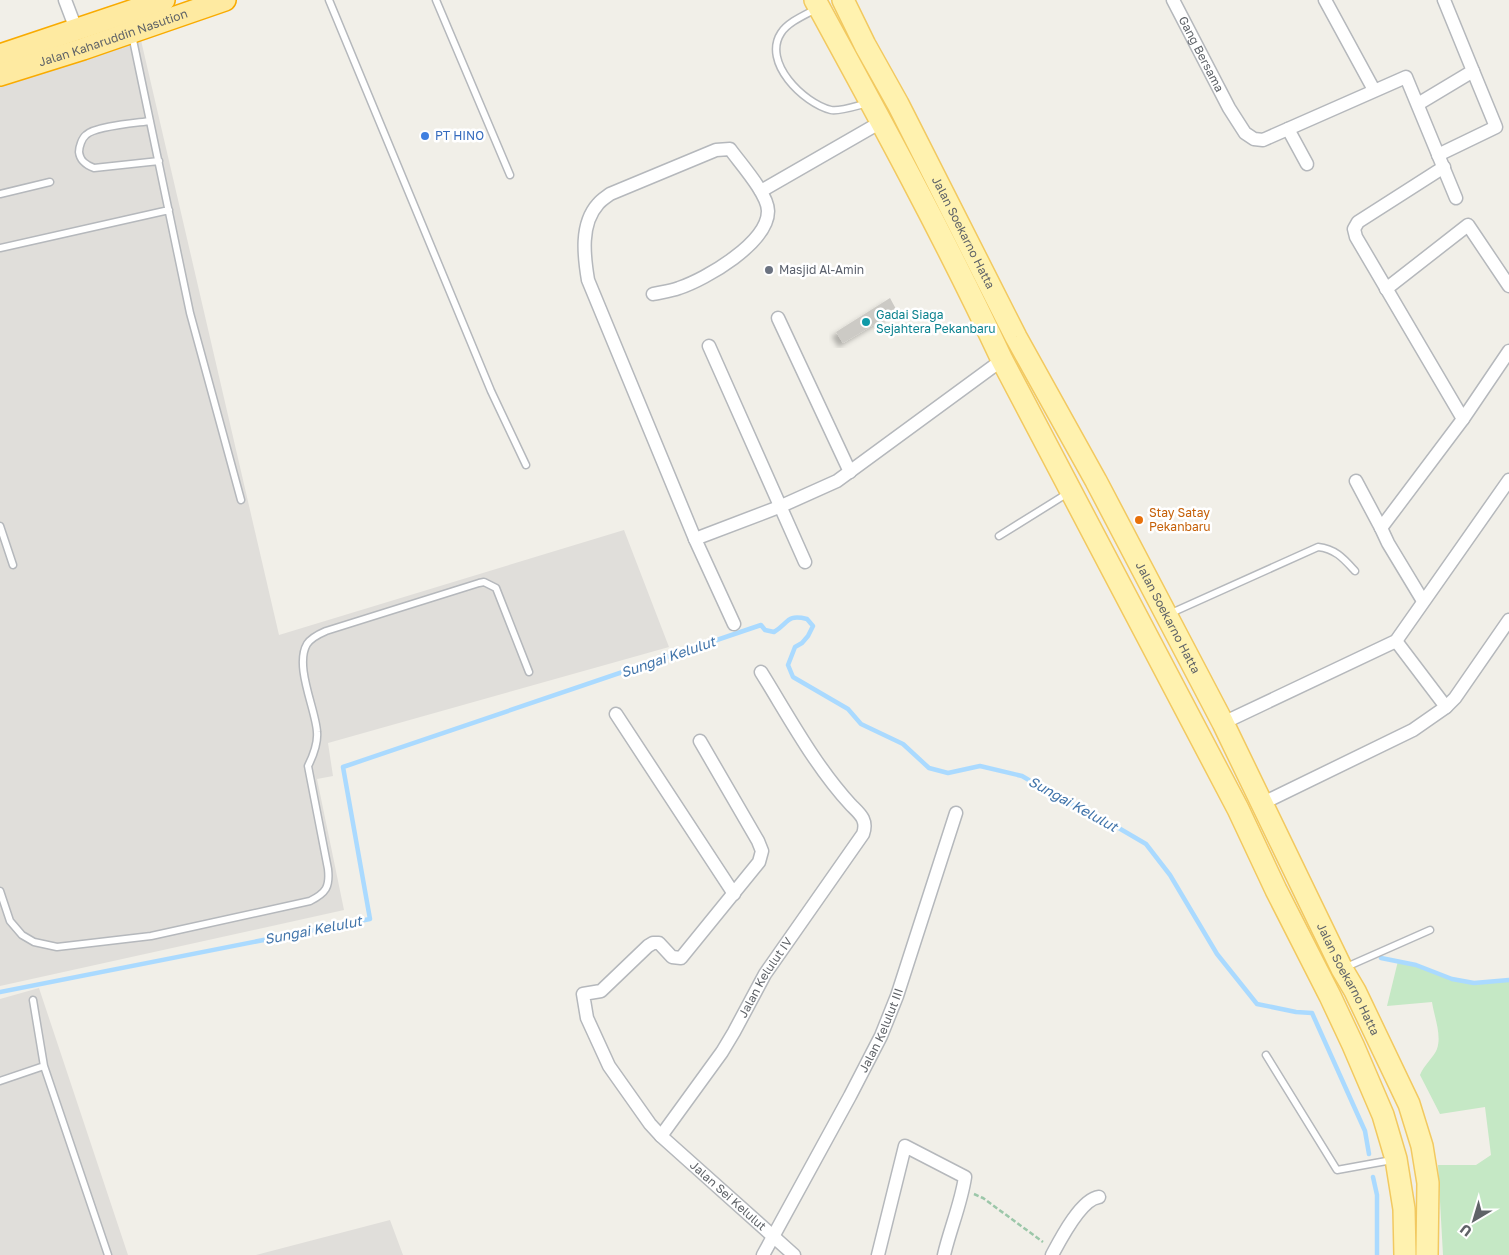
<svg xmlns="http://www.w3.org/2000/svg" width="1509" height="1255" font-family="'Golos Text',sans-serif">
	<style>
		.industrial { fill: #e0deda }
		.green { fill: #c5e8c5 }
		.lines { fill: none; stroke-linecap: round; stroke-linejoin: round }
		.stream { stroke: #aadaff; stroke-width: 4.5 }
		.building { fill: #cccac5; filter: url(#shadow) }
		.service-casing { stroke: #b5b8bc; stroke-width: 9 }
		.minor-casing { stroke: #b5b8bc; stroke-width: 15 }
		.primary-casing { stroke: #f2c960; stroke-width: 24 }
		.trunk-casing { stroke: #f9ab00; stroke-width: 24 }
		.path { stroke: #9cc7a9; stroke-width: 2.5; stroke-dasharray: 5 2.5; stroke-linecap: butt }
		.service { stroke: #fff; stroke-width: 6 }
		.minor { stroke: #fff; stroke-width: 12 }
		.primary { stroke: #fff2af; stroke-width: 21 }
		.trunk { stroke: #feeaa1; stroke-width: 21 }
		.shop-dot { fill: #3f7fe0; stroke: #fff; stroke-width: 2 }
		.worship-dot { fill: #6b7280; stroke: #fff; stroke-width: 2 }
		.culture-dot { fill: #0f9aa8; stroke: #fff; stroke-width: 2 }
		.food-dot { fill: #e8710a; stroke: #fff; stroke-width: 2 }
		.labels { text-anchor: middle; stroke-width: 5; stroke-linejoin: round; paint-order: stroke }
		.street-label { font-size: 12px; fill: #5f6368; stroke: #fff }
		.shop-label { font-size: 12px; fill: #366cbe; stroke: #fff; text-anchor: start }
		.worship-label { font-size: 12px; fill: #5b616d; stroke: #fff; text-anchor: start }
		.culture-label { font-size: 12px; fill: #0d838f; stroke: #fff; text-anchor: start }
		.food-label { font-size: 12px; fill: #c56008; stroke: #fff; text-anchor: start }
		.water-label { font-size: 14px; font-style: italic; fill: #4174aa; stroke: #fff }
	</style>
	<defs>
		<filter id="shadow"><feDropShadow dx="-4.5" dy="4.5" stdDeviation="2.5" flood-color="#0004"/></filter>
	</defs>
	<rect width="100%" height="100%" fill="#f1efe8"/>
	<path class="industrial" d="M140,36L279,635L624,530L669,647L328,743L333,776L317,779L344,910L0,986V78Z
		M39,988L128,1255H0V999Z
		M390,1220L403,1255H256Z"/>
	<path class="green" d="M1398,961C1423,967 1448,981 1474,983C1485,984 1498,981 1509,980V1255H1443L1438,1165H1476L1491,1155L1485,1107L1440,1114L1420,1075C1424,1065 1434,1057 1437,1049C1442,1035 1434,1016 1432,1002L1387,1006Z"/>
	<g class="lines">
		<path class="stream" d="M1381,958L1416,965L1452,979L1474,983L1509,980
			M0,992L370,919L343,767L761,625L765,630L774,632C789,623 786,614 807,619L813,626L808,636L802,643L795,647L788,665L793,677L848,709L861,724L903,744L929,768L948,773L980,766L1022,776L1063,800L1105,820L1146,844L1170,875L1217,954L1257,1004L1296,1012L1312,1013L1365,1131L1369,1154
			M1373,1177L1377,1195V1255"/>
	</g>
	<path class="building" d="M890,298L897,311L843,343L836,332Z"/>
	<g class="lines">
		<defs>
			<path id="service" d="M329,0L491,391L526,465
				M436,0L510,175
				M816,9C805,15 788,22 781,33C762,62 803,103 831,110C839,112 859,105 868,103
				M132,35L190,313L241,500
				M150,121C137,123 95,126 86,135C82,138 79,147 79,152C80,161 86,165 94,168L159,161
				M0,194L50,182
				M0,248L169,210
				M0,526L13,565
				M999,536L1068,493
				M1169,614L1318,547C1336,549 1344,559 1355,571
				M0,891L10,921L22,935L34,942L57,947L151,936L310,901C326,893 330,887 328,869L308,766C313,756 318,743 317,732C316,710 294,666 307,644C311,638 319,634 326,631L479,583L484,582L496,588L529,672
				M1344,968L1430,930
				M33,1000L44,1066
				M1266,1055L1337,1170L1392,1160
				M0,1081L44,1066L108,1255"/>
			<g id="minor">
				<path d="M65,0L76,29"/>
				<path id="s1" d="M1173,0L1229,108L1245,133L1254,139L1263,140L1406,77L1456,198"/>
				<path d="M1325,0L1374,90"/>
				<path d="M1418,104L1473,71L1444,0"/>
				<path d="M1288,129L1307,164"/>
				<path d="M1438,155L1496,127L1473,71"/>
				<path d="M1444,167L1358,222L1354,229L1356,237L1463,419L1509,351"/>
				<path d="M761,191L881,122"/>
				<path d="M1386,289L1468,225L1509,286"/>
				<path d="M653,294C662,292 671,291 679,288C706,279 768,243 768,211C768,194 740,163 730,149L716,150L610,194C606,197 601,200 598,204C580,224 584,256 588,280L695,539L734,624"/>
				<path d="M778,318L850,472"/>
				<path d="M709,346L805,562"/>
				<path d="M1356,481L1381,528"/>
				<path d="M695,539L779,507L837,481L1002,360"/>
				<path d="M1423,601L1388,543L1381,528L1463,419"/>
				<path d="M1396,641L1446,707"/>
				<path d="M616,714L734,894"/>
				<path d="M1223,723L1396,641L1509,480"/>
				<path id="s2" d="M700,741L758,841L762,851L759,862L681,958L672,957L659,943H653L648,946L601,991L583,994L587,1018L609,1066L650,1124L661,1136L794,1255"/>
				<path d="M1261,804L1413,730L1446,707L1455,698L1509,620"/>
				<path id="s3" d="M661,1136L722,1052L734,1032L765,974L863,834C868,820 860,814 851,805C815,766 789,717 761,672"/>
				<path id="s4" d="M763,1255L850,1096L881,1036L897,996L956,813"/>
				<path d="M878,1255L905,1146L965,1177C961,1204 950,1229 944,1255"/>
				<path d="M1052,1255C1060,1240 1081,1199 1099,1197"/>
			</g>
			<g id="primary">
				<path d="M815,0C880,119 945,238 1002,360L1238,809L1276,890L1330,996L1353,1045L1383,1115L1396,1159L1404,1209L1405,1255"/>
				<path id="s5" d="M843,0L865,45L898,104L1016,337L1096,481L1223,723L1342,969L1355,991L1409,1104L1422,1146L1428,1183L1427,1255"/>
			</g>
			<g id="trunk">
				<path d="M0,55L164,0"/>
				<path id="s6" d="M0,75L83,49L225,0"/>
			</g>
		</defs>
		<use href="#service" class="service-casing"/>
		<use href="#minor" class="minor-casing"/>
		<use href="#primary" class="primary-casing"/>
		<use href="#trunk" class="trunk-casing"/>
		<path class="path" d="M974,1194L983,1198L1043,1242"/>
		<use href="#service" class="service"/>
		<use href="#minor" class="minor"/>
		<use href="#primary" class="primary"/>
		<use href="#trunk" class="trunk"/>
	</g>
	<circle class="shop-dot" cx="425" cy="136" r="5"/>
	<circle class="worship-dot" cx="769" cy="270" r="5"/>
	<circle class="culture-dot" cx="866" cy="322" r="5"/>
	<circle class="food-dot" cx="1139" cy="520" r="5"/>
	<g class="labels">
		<g class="street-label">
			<text dy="4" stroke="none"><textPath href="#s6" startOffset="119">Jalan Kaharuddin Nasution</textPath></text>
			<text dy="4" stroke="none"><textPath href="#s1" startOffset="61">Gang Bersama</textPath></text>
			<text dy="4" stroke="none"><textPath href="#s5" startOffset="262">Jalan Soekarno Hatta</textPath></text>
			<text dy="4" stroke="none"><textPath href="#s5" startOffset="698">Jalan Soekarno Hatta</textPath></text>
			<text dy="4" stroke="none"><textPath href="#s3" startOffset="190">Jalan Kelulut IV</textPath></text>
			<text dy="4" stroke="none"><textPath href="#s5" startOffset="1102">Jalan Soekarno Hatta</textPath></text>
			<text dy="4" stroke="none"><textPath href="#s4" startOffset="254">Jalan Kelulut III</textPath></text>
			<text dy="4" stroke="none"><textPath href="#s2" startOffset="639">Jalan Sei Kelulut</textPath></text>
		</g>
		<g class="shop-label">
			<text x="435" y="140">PT HINO</text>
		</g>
		<g class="worship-label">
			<text x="779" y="274">Masjid Al-Amin</text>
		</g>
		<g class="culture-label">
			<text x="876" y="319">Gadai Siaga<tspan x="876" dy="14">Sejahtera Pekanbaru</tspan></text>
		</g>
		<g class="food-label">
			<text x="1149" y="517">Stay Satay<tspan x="1149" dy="14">Pekanbaru</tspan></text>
		</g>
		<g class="water-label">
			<text transform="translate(668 657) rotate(-19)" y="5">Sungai Kelulut</text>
			<text transform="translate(1073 804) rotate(29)" y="5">Sungai Kelulut</text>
			<text transform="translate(313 930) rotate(-11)" y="5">Sungai Kelulut</text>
		</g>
	</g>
	<g transform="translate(1474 1220) rotate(218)" stroke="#ffffff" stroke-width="4" paint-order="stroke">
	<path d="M0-4L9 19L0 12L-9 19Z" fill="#5f6368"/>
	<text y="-8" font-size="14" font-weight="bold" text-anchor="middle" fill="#5f6368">U</text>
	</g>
</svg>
